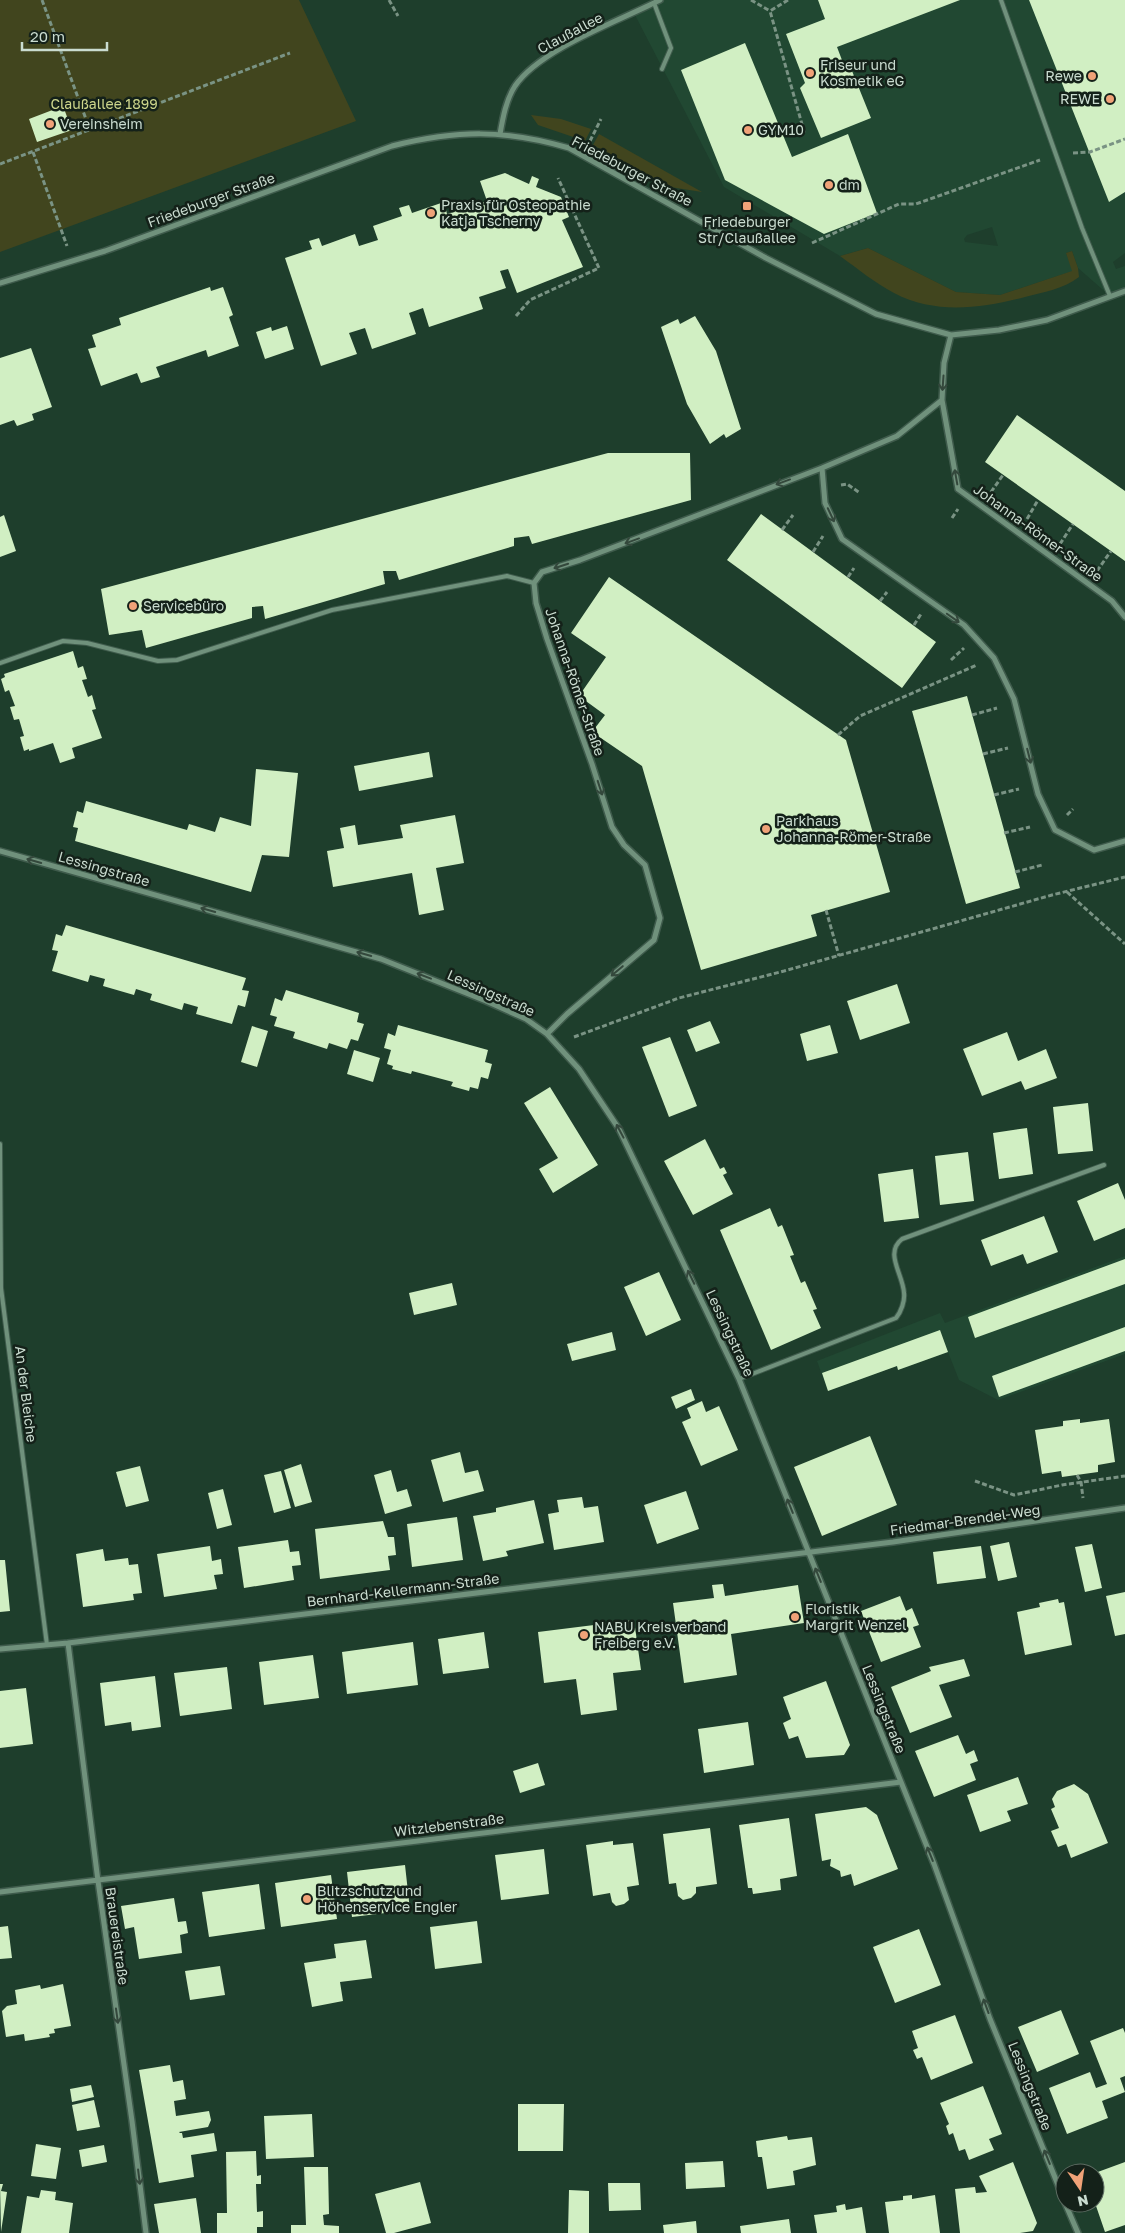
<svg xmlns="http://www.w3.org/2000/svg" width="1125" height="2233" font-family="'Golos Text',sans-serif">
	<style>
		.built { fill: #214832; fill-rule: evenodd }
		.green { fill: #41451e }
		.building { fill: #d1efc3 }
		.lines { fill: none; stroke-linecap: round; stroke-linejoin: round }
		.lane-casing { stroke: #3f5b4c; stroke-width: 6 }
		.street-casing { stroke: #3f5b4c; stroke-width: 8 }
		.path { stroke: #7a9384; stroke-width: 3; stroke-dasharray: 5 2.5; stroke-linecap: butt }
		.lane { stroke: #70917c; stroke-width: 4 }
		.street { stroke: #70917c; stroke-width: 5 }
		.oneway { stroke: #34483c }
		.poi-dot { fill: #f0a278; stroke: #142119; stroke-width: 2 }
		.labels { text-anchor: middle; stroke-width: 5; stroke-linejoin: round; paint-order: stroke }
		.street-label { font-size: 14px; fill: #cadcd0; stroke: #142119 }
		.poi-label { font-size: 14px; fill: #cadcd0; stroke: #142119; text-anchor: start }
		.park-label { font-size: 14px; fill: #cdd68b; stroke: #142119 }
	</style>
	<rect width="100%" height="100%" fill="#1e3e2c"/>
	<path class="built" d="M660,0H1125V253L1113,262L1116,269L1125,266V291L1110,296L1078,268L1072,251L1066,253L1073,271L1000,295L956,292L868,248L840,256L724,187L634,13ZM992,227L998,246L965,242L964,239L967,235Z
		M1125,1256V1354L998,1400L959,1380L948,1352L898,1370L897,1366L828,1391L817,1361L940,1313L945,1323Z"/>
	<path class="green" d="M0,0H299L356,121L0,252Z
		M531,115L561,119L591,129L585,141L538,125Z
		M599,134L702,192L670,187L593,145Z
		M868,248L956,292L1000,295L1072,271L1066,253L1072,251L1078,268L1079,277C1064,289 1043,292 1025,297C982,308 936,315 894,293C875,283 858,269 840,256Z"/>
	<path class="building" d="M818,0H960L837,47L845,68L850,66L871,118L821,138L800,88L805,83L786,34L825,19Z
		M1029,0H1125V192L1109,202Z
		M745,43L792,157L848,134L877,213L824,234L725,180L681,70Z
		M63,106L72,130L37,142L29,119Z
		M505,173L529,184L532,176L539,179L536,187L561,197L569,217L562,220L583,267L517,293L508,269L500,271L506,288L479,297L483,309L429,327L423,308L409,313L416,334L372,349L365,328L349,333L357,354L321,366L285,258L312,249L309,241L319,238L322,246L355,234L359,246L378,240L373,226L402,216L399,208L409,205L412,213L444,202L447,214L487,201L480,181Z
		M210,287L211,291L223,287L233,315L229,317L239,346L208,357L206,350L156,367L160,377L141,383L137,373L101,386L88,349L96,347L92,335L121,325L119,318Z
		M695,316L716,351L741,429L726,438L724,434L710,444L687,404L661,327L678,319L680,324Z
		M287,326L294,349L265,359L256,332L271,327L272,331Z
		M31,348L52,407L32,414L34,420L17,426L14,420L0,425V358Z
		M1017,415L1125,491V561L985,462Z
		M608,453H690L691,500L532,544L529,536L514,538V546L399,580L396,571H383L385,584L265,619L263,606L252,607V618L146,648L142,630L109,635L101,589Z
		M761,514L936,642L902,688L727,560Z
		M4,515L16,551L0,557V517Z
		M609,577L846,740L890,892L811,915L817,936L701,970L642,766L592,732L605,715L579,696L606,657L571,633Z
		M73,651L78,668L83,666L87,679L82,680L88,697L92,695L96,709L92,710L102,738L72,748L75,758L60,763L53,743L29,751V749L24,751L20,737L24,736L19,719L14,720L10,707L15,706L9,690L5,692L1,679L5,677L4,674Z
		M967,696L1020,888L966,904L912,711Z
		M429,752L433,777L359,791L354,766Z
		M256,769L298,773L289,857L262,855L251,892L75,841L78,828L73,827L77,811L83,813L86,801L187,830L189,824L215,832L220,817L251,826Z
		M455,815L464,863L436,868L444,910L419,915L412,873L333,887L327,851L344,848L340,828L355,825L358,845L403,838L400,825Z
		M66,925L246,978L242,990L249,991L245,1007L238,1005L232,1024L196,1014L198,1007L184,1003L182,1010L150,1000L152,994L136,989L134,995L103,986L105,979L90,975L88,982L52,971L58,951L52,950L56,934L62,936Z
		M897,984L910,1023L860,1040L847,1001Z
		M286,990L359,1013L357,1022L364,1024L358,1041L351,1039L347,1049L329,1043L327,1049L293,1038L295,1032L274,1026L277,1017L270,1015L275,998L282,1001Z
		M710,1021L720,1043L696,1052L687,1030Z
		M398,1025L488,1050L485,1062L492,1064L488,1079L481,1077L478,1089L470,1087L469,1091L451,1086L453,1082L412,1071L411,1074L392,1069L393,1066L387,1064L391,1050L384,1048L388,1033L395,1036Z
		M830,1025L838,1053L807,1061L800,1034Z
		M252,1026L268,1031L257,1067L241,1062Z
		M1007,1032L1018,1061L1046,1049L1057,1078L1025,1090L1021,1081L982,1096L963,1049Z
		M670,1037L697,1106L669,1117L642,1047Z
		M354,1050L380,1058L373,1082L347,1074Z
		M550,1087L598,1165L553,1193L539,1169L558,1158L524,1103Z
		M1088,1103L1093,1151L1058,1154L1053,1107Z
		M1027,1128L1033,1174L999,1179L993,1133Z
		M705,1139L720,1169L724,1167L727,1173L723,1175L733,1194L693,1215L664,1161Z
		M968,1152L974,1201L940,1205L935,1156Z
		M913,1169L919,1218L884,1222L878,1174Z
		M1118,1183L1125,1200V1228L1094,1241L1077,1201Z
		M770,1208L778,1227L782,1225L794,1255L790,1256L801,1283L805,1281L817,1309L813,1310L821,1328L771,1350L720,1230Z
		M1044,1216L1058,1252L1027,1264L1023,1254L991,1266L981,1240Z
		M1125,1259V1284L975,1338L968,1317Z
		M659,1272L681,1320L646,1336L624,1287Z
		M452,1283L457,1305L414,1315L409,1293Z
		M1125,1327V1351L999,1397L992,1376Z
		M940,1330L948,1352L898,1370L897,1366L828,1391L822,1373Z
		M612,1332L616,1350L572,1361L567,1344Z
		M691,1389L695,1400L676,1409L671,1397Z
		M702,1401L706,1412L719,1406L738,1450L701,1466L682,1422L691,1418L687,1408Z
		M1080,1419V1423L1109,1419L1115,1462L1098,1465V1472L1062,1477L1061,1471L1042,1474L1035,1430L1063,1426V1421Z
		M870,1436L897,1505L822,1536L794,1467Z
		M460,1452L465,1473L478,1470L484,1491L443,1502L431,1460Z
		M301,1464L312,1502L295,1507L284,1470Z
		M140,1466L149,1501L126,1507L116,1472Z
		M391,1470L397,1492L407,1489L412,1506L385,1514L374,1475Z
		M281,1471L291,1508L274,1513L264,1475Z
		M223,1489L232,1525L217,1529L208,1493Z
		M686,1491L699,1529L657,1544L644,1505Z
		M582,1497L584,1508L598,1506L604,1542L554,1550L548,1514L559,1512L557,1500Z
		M534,1500L544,1543L506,1551L508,1556L483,1561L473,1516L496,1512V1508Z
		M457,1517L463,1560L412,1567L407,1524Z
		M383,1521L388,1537H394L396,1555L388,1556L390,1570L320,1579L315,1529Z
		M288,1540L290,1552L299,1551L301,1565L292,1566L294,1580L244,1588L238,1547Z
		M1009,1542L1017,1577L998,1581L990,1546Z
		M1092,1544L1102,1588L1085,1592L1075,1547Z
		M210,1546L212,1561L221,1559L223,1574L214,1575L217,1589L164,1597L157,1554Z
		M981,1546L986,1578L937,1584L933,1552Z
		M103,1549L105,1561L128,1558L129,1565L138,1564L142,1593L133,1594L134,1600L83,1607L76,1554Z
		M0,1560H5L10,1611L0,1612Z
		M723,1584L725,1596L798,1585L804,1623L731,1634L737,1675L684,1683L673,1603L714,1598L712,1585Z
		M1125,1592V1634L1115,1636L1106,1596Z
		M900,1596L906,1611L912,1608L919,1625L913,1627L921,1647L881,1662L861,1611Z
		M1058,1599L1059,1603L1064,1602L1072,1645L1025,1655L1017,1612L1040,1607L1039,1603Z
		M634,1620L641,1670L613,1673L617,1710L581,1715L576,1679L544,1683L538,1632Z
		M484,1632L489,1668L443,1674L438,1639Z
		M413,1642L418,1685L347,1694L342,1652Z
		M313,1655L319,1698L264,1705L259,1662Z
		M964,1659L970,1676L939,1685L952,1717L910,1733L891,1687L931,1671L929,1667Z
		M227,1667L232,1709L180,1716L174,1673Z
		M155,1676L161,1727L132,1731L131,1722L105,1726L100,1683Z
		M826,1681L850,1745L844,1755L806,1758L798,1736L789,1739L783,1723L791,1719L783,1697Z
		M26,1688L33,1744L0,1748V1691Z
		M748,1722L754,1765L704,1773L698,1729Z
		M958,1735L966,1754L974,1750L978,1761L970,1764L976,1780L934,1797L915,1751Z
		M538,1763L545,1785L520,1793L513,1771Z
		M1018,1777L1028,1804L1007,1811L1011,1821L980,1832L967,1795Z
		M1074,1784L1088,1794L1108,1843L1071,1858L1066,1844L1058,1847L1051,1831L1059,1828L1051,1809L1055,1807L1052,1799L1057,1791Z
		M866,1807L877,1815L898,1869L854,1886L851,1874L841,1877L840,1871L830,1866L831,1859L822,1861L815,1814Z
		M789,1818L797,1876L780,1879L781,1890L753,1894L752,1888H748L739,1825Z
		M710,1828L717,1884L696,1887V1893L691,1898L683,1900L678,1896L676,1883L669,1884L663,1834Z
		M613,1841V1845L633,1843L639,1885L627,1887L629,1900L624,1904L616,1906L612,1902L610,1893L593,1896L586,1845Z
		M544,1849L549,1894L501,1900L495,1855Z
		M405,1865L410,1910L352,1917L347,1872Z
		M331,1875L337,1919L281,1927L275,1883Z
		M259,1884L265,1929L209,1937L202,1892Z
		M174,1898L178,1922L186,1921L188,1933L180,1935L182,1953L139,1959L134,1927L125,1929L121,1906Z
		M477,1921L482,1963L435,1969L430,1927Z
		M8,1926L12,1958L0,1959V1927Z
		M919,1929L941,1985L895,2003L873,1947Z
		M366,1940L372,1978L340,1982L343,2001L312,2007L304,1963L336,1958L334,1944Z
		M220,1966L225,1995L190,2000L185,1971Z
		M63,1984L71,2026L54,2029L55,2033L49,2034L50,2037L25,2041L24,2034L6,2037L2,2011L7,2006L17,2004L15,1990L40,1985L41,1989Z
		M1061,2010L1079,2054L1037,2072L1018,2027Z
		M955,2015L973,2063L931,2080L922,2057L917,2059L913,2050L918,2048L912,2031Z
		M1123,2028L1125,2033V2076L1120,2078L1125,2092L1102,2101L1108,2118L1067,2134L1049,2088L1090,2072L1096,2088L1107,2084L1090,2041Z
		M170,2065L173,2082L183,2080L186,2099L174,2101L176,2116L209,2111L211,2120L208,2127L179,2132L180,2133H182L183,2138L214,2133L217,2151L191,2155L194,2177L159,2183L139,2070Z
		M91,2085L94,2097L72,2102L70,2089Z
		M983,2086L1002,2134L989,2139L994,2150L969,2160L965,2149L959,2151L953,2133L949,2135L946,2126L949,2124L940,2103Z
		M94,2100L100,2127L77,2131L72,2105Z
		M518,2104H564L563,2151H518Z
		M312,2114L314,2157L266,2159L264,2116Z
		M787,2136L788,2140L812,2137L816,2165L793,2171L795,2185L767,2189L762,2157H758L756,2141Z
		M36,2144L61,2148L56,2179L31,2176Z
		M104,2145L107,2162L82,2167L79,2150Z
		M256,2151L257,2176L261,2175V2184H256L257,2212L263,2211V2227H257V2233H217V2213H227L226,2152Z
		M723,2161L725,2187L686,2189L685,2163Z
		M1013,2162L1037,2223L1033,2231L1020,2233H960L955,2189L975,2187L976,2193L987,2192L979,2176Z
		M1125,2162V2225L1105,2232L1095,2203V2173Z
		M304,2167H328L329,2214L323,2215L324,2225L339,2226V2233H291V2225H306Z
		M420,2182L431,2223L394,2233H386L375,2194Z
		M608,2183H640L641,2210L609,2211Z
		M0,2184H3L1,2191L7,2192L1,2232Z
		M41,2190L56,2192L55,2200L73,2203L69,2233H21L27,2196L39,2198Z
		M569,2190L589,2191V2233H568Z
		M912,2195V2199L935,2195L940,2233H889L885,2202L903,2200V2196Z
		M196,2198L201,2233H159L154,2204Z
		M845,2204L846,2210L862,2207L866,2233H817L814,2215L837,2212L836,2206Z
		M789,2219L791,2233H741L740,2226Z
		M696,2221L697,2233H664L663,2225Z"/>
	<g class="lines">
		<defs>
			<path id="lane" d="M1001,0L1082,228L1110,296
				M654,3L671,48L662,69
				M0,663L63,641L87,643L158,661L177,660L332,610L507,576L534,583
				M0,1144L1,1288L47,1645
				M739,1379L896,1318C901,1312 905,1301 904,1293C903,1274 884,1253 902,1239L1104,1165"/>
			<path id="street" d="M500,134C503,117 506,100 515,86C540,49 619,21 660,0
				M0,283L105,251L392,146C457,130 504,129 569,148L766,258L876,314L951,335L999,330L1047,320L1125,291
				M942,400L958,489L1112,601L1125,617
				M822,468L825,503L842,539L964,625L994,658L1014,699L1038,794L1055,830L1094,850L1125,841
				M0,851L381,959L486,1001L526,1019L547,1034L579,1069L619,1129L739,1379L934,1864L990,2019L1065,2202
				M547,1034L567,1014L654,940L660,918L645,865L624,845L612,827L592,764L547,639L536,603L534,583L542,572L580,560L822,468L897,436L942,400L944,363L951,335
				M68,1643L98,1881L132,2121L146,2233
				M0,1649L68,1643L893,1542L1125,1508
				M0,1892L901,1782
				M1065,2203L1078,2233"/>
		</defs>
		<use href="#lane" class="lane-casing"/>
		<use href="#street" class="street-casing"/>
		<path class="path" d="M42,0L90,130
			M389,0L398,16
			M751,0L770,11
			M788,0L770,11L805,135
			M590,141L601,119
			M33,152L67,246
			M1073,153L1090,152L1125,139
			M0,164L290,53
			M812,243L899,204H916L1040,160
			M516,316L530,300L599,268L558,178
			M841,485L847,484L860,493
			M991,492L1003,475
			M952,518L958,509
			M1027,519L1038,500
			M782,530L793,515
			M1060,544L1073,524
			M813,552L823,536
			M1097,571L1111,551
			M848,577L854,568
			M880,601L887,592
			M914,625L921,614
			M951,660L964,648
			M972,715L997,708
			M838,735L860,716L977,665
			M983,754L1008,748
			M994,795L1019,789
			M1067,815L1073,809
			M1004,833L1030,827
			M1015,872L1042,865
			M1067,892L1125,944
			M826,910L839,956
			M574,1037L679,998L784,971L1052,895L1125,877
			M1077,1475L1081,1482L1083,1498
			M975,1481L1014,1495L1062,1485L1125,1476"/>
		<use href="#lane" class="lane"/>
		<use href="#street" class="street"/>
	</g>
	<defs><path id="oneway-shaft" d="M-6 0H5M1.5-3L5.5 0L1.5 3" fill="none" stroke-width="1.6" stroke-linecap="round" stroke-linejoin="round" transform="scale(1.25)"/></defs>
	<g class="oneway">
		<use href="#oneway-shaft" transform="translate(943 383) rotate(94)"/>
		<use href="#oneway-shaft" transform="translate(956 477) rotate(-100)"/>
		<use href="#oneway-shaft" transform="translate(783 482) rotate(160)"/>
		<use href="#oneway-shaft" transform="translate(831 515) rotate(65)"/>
		<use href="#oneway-shaft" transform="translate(632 541) rotate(160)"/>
		<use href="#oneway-shaft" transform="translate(561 566) rotate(162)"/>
		<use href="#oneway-shaft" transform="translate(953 618) rotate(35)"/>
		<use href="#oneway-shaft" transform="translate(1029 756) rotate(76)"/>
		<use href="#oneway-shaft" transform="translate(600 788) rotate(72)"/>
		<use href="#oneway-shaft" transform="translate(34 861) rotate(-164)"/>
		<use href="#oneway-shaft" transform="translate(208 910) rotate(-164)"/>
		<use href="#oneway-shaft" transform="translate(364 954) rotate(-164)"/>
		<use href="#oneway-shaft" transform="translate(617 971) rotate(140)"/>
		<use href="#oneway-shaft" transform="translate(424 976) rotate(-159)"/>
		<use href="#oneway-shaft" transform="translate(620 1131) rotate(-118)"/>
		<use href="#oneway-shaft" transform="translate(691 1277) rotate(-116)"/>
		<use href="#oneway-shaft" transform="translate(790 1506) rotate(-112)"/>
		<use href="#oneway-shaft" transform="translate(818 1575) rotate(-112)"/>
		<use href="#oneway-shaft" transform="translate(930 1854) rotate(-112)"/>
		<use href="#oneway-shaft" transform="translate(986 2006) rotate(-110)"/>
		<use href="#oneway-shaft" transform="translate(117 2016) rotate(82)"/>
		<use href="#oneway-shaft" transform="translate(1047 2157) rotate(-112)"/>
		<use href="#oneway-shaft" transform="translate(139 2177) rotate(83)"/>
	</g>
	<g class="poi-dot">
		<circle cx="810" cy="73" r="5"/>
		<circle cx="1092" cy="76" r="5"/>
		<circle cx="1110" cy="99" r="5"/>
		<circle cx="50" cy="124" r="5"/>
		<circle cx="748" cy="130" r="5"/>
		<circle cx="829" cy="185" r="5"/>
		<rect x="742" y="201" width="10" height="10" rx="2.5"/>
		<circle cx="431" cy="213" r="5"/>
		<circle cx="133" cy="606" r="5"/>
		<circle cx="766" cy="829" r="5"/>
		<circle cx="795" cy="1617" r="5"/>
		<circle cx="584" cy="1635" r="5"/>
		<circle cx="307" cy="1899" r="5"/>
	</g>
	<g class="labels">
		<g class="street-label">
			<text transform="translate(570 33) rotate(-28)" y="5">Claußallee</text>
			<text transform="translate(632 171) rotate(28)" y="5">Friedeburger Straße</text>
			<text transform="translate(211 200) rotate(-20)" y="5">Friedeburger Straße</text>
			<text transform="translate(1038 533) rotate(36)" y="5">Johanna-Römer-Straße</text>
			<text transform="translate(575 682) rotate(71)" y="5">Johanna-Römer-Straße</text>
			<text transform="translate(104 869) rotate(16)" y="5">Lessingstraße</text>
			<text transform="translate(491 993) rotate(24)" y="5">Lessingstraße</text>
			<text transform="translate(730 1333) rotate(65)" y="5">Lessingstraße</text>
			<text transform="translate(26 1394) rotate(83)" y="5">An der Bleiche</text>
			<text transform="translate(965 1520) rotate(-8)" y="5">Friedmar-Brendel-Weg</text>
			<text transform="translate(403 1590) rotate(-7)" y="5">Bernhard-Kellermann-Straße</text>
			<text transform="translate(884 1709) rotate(68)" y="5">Lessingstraße</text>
			<text transform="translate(449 1825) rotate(-7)" y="5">Witzlebenstraße</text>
			<text transform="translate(117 1936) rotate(82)" y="5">Brauereistraße</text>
			<text transform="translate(1030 2086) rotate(68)" y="5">Lessingstraße</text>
		</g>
		<g class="poi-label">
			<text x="820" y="70">Friseur und<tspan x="820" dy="16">Kosmetik eG</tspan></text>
			<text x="1082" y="81" text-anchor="end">Rewe</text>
			<text x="1100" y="104" text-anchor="end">REWE</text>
			<text x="60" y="129">Vereinsheim</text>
			<text x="758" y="135">GYM10</text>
			<text x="839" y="190">dm</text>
			<text x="441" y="210">Praxis für Osteopathie<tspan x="441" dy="16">Katja Tscherny</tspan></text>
			<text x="747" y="227" text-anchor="middle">Friedeburger<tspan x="747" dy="16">Str/Claußallee</tspan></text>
			<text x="143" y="611">Servicebüro</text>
			<text x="776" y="826">Parkhaus<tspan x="776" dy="16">Johanna-Römer-Straße</tspan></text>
			<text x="805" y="1614">Floristik<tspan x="805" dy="16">Margrit Wenzel</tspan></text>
			<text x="594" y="1632">NABU Kreisverband<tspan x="594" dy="16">Freiberg e.V.</tspan></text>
			<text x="317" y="1896">Blitzschutz und<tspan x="317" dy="16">Höhenservice Engler</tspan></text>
		</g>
		<g class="park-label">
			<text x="104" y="109">Claußallee 1899</text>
		</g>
	</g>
	<g transform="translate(1080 2188) rotate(167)"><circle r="24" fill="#142119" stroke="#5d6c62"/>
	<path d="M0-4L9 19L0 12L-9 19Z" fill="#f0a278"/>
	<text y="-8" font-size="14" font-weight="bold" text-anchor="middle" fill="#cadcd0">N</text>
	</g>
	<path d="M22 42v8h85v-8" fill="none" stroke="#cadcd0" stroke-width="2.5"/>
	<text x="30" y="42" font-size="15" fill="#cadcd0" stroke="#142119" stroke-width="4" paint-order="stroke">20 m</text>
</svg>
